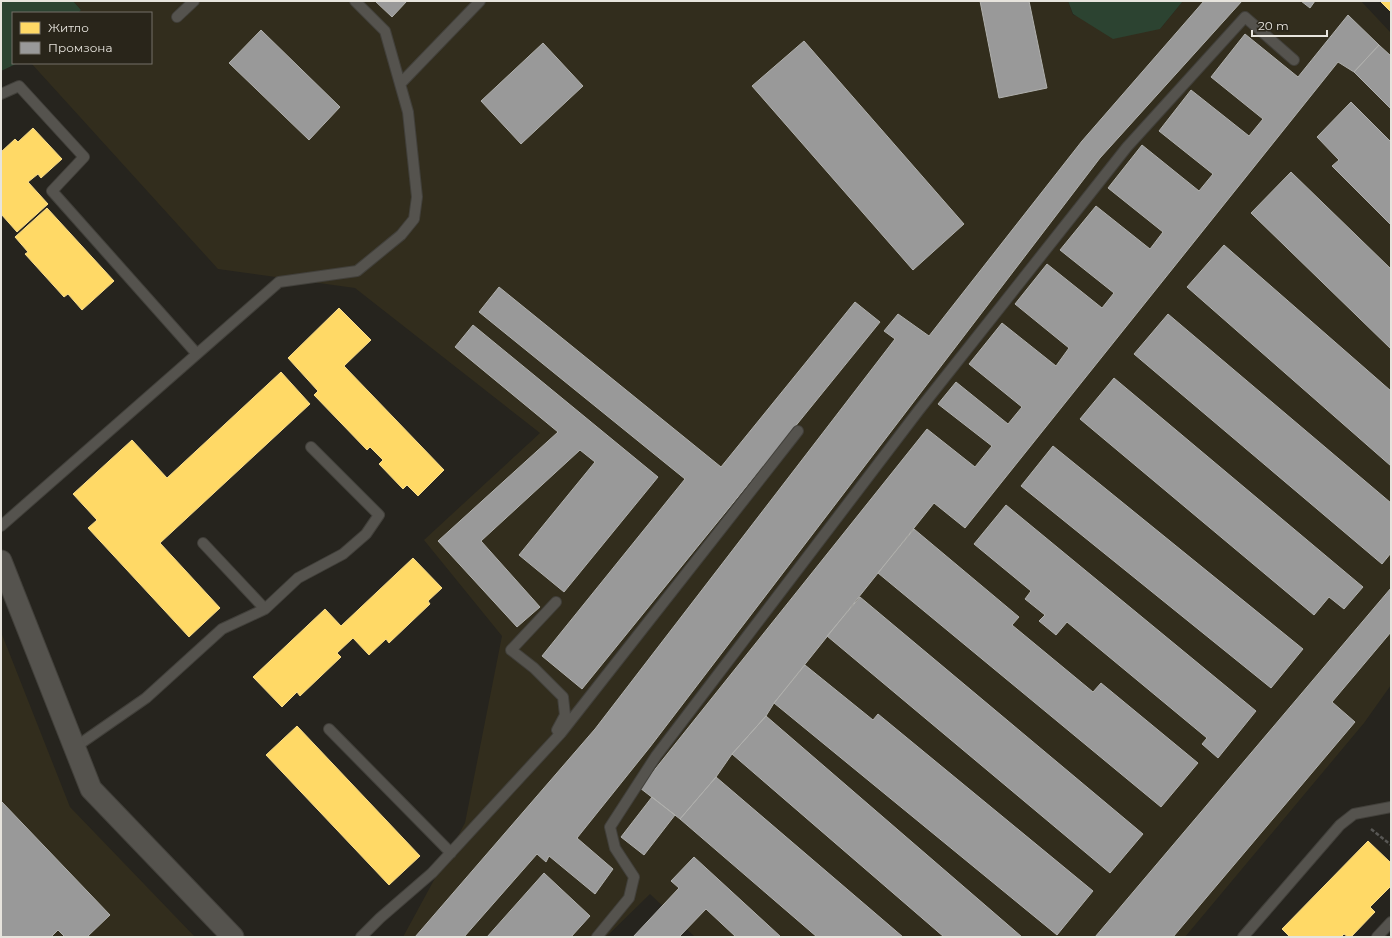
<svg xmlns="http://www.w3.org/2000/svg" width="1392" height="938" font-family="Montserrat,sans-serif">
	<style>
		.built { fill: #322d1d }
		.green { fill: #2c4331 }
		.homes { fill: #ffd966; stroke: #f8dc8a }
		.industry { fill: #999; stroke: #b0b0ad }
		.lines { fill: none; stroke-linecap: round; stroke-linejoin: round }
		.service-casing { stroke: #42403b; stroke-width: 12 }
		.minor-casing { stroke: #42403b; stroke-width: 23 }
		.path { stroke: #585754; stroke-width: 2.5; stroke-dasharray: 4 2; stroke-linecap: butt }
		.service { stroke: #55534e; stroke-width: 10 }
		.minor { stroke: #55534e; stroke-width: 21 }
	</style>
	<rect width="100%" height="100%" fill="#26241e"/>
	<path class="built" d="M73,1H1068L1073,15L1160,29L1183,1H1361L1391,33V685L1364,723L1185,937H695L650,894L606,937H403L465,823L502,636L424,540L540,433L355,288L218,269L31,63H151V13H78L81,10Z
		M1,632L70,807L195,937H1Z"/>
	<path class="green" d="M1,1H73L81,10L78,13H13V63H18L1,71Z
		M1068,1H1183L1160,29L1113,39L1073,14Z"/>
	<path class="homes" d="M1380,1H1391V12Z
		M33,128L62,159L41,178L38,174L28,182L48,204L17,232L1,214V152L15,139L18,142Z
		M47,208L114,281L82,310L68,294L64,297L25,254L28,252L15,237Z
		M339,308L371,340L344,366L444,470L418,496L407,485L403,489L379,464L383,460L370,447L367,450L314,395L318,391L288,358Z
		M281,372L310,404L160,543L220,608L189,637L88,528L97,520L73,494L132,440L167,478Z
		M413,558L442,588L428,601L430,604L389,643L386,639L369,655L353,638L337,653L341,657L300,696L297,692L282,707L253,677L325,609L341,626Z
		M297,726L420,856L389,885L266,755Z
		M1368,841L1391,863V886L1370,907L1375,912L1351,937H1348L1344,934L1341,937H1290L1282,929Z"/>
	<path class="industry" d="M375,1H407L392,17Z
		M980,1H1029L1047,88L999,98Z
		M1204,1H1242L1100,158L650,747L577,838L613,869L595,894L549,856L546,862L537,854L464,937H415L595,729L895,339L884,331L898,314L929,336L1082,141Z
		M1301,1H1315L1310,8Z
		M1348,15L1379,45L1354,72L1338,62L965,528L934,503L774,703L766,716L732,754L716,777L680,819L640,788L927,429L975,467L992,446L938,404L956,382L1008,424L1022,407L969,364L1002,323L1056,366L1069,348L1015,304L1047,264L1102,308L1114,293L1060,250L1096,206L1150,249L1163,232L1108,188L1142,145L1199,191L1213,174L1159,131L1191,90L1249,136L1263,119L1211,77L1245,34L1298,77Z
		M261,30L340,107L309,140L229,63Z
		M804,41L964,224L913,270L752,86Z
		M543,43L583,86L521,144L481,101Z
		M1379,45L1391,56V109L1354,72Z
		M1351,102L1391,142V225L1332,166L1339,160L1317,137Z
		M1291,172L1391,269V349L1251,213Z
		M1224,245L1391,391V466L1187,287Z
		M499,287L721,467L855,302L880,322L582,689L542,656L685,479L479,312Z
		M1168,314L1391,503V553L1382,564L1134,354Z
		M473,325L658,477L564,592L519,555L595,462L580,450L481,541L540,607L517,627L438,541L558,432L455,347Z
		M1114,378L1363,587L1344,609L1329,597L1314,615L1080,419Z
		M1053,446L1303,649L1271,688L1021,486Z
		M1006,505L1256,711L1218,758L1202,744L1207,738L1067,622L1056,635L1039,621L1045,615L1025,599L1031,591L974,544Z
		M914,529L1019,617L1012,625L1093,692L1101,683L1198,763L1161,807L878,573Z
		M1391,588V632L1332,702L1355,722L1173,937H1095Z
		M860,597L1143,834L1110,873L827,636Z
		M805,665L873,720L878,714L1093,891L1057,935L774,703Z
		M766,716L1022,937H944L732,754Z
		M716,777L903,937H817L680,819Z
		M652,797L675,815L644,855L621,837Z
		M1,801L110,915L87,937H65L58,930L51,937H1Z
		M694,857L781,937H736L706,909L679,937H633L679,888L671,881Z
		M544,873L590,916L571,937H487Z"/>
	<g class="lines">
		<defs>
			<path id="service" d="M177,17L194,1
				M400,84L480,1
				M1,94L19,86L84,157L52,191L197,354
				M1,526L279,282L357,271L401,235L414,219L417,197L408,112L385,31L355,1
				M203,543L265,609
				M556,602L511,650L534,668L563,697L565,715L557,730
				M329,729L451,853
				M74,748L146,698L222,629L265,609L298,578L343,554L366,534L379,515L311,447
				M361,937L380,918L432,873L561,733L798,431
				M597,937L629,898L634,877L615,848L610,827L656,756L919,410L1127,147L1245,17L1294,60
				M1243,937L1340,825L1354,814L1391,807
				M1377,937L1391,922"/>
			<path id="minor" d="M1,561L91,789L233,937"/>
		</defs>
		<use href="#service" class="service-casing"/>
		<use href="#minor" class="minor-casing"/>
		<path class="path" d="M1371,829L1391,845"/>
		<use href="#service" class="service"/>
		<use href="#minor" class="minor"/>
	</g>
	<rect width="1392" height="938" fill="none" stroke="#e7e4dd" stroke-width="4"/>
	<rect x="12" y="12" width="140" height="52" fill="#29251a" stroke="#757168"/>
	<rect x="20" y="22" width="20" height="12" fill="#ffd966" stroke="#757168"/>
	<text x="48" y="32" font-size="12" fill="#e7e4dd">Житло</text>
	<rect x="20" y="42" width="20" height="12" fill="#999999" stroke="#757168"/>
	<text x="48" y="52" font-size="12" fill="#e7e4dd">Промзона</text>
	<path d="M1252 30v6h75v-6" fill="none" stroke="#e7e4dd" stroke-width="2"/>
	<text x="1258" y="30" font-size="12" fill="#e7e4dd" stroke="#29251a" stroke-width="3" paint-order="stroke">20 m</text>
</svg>
